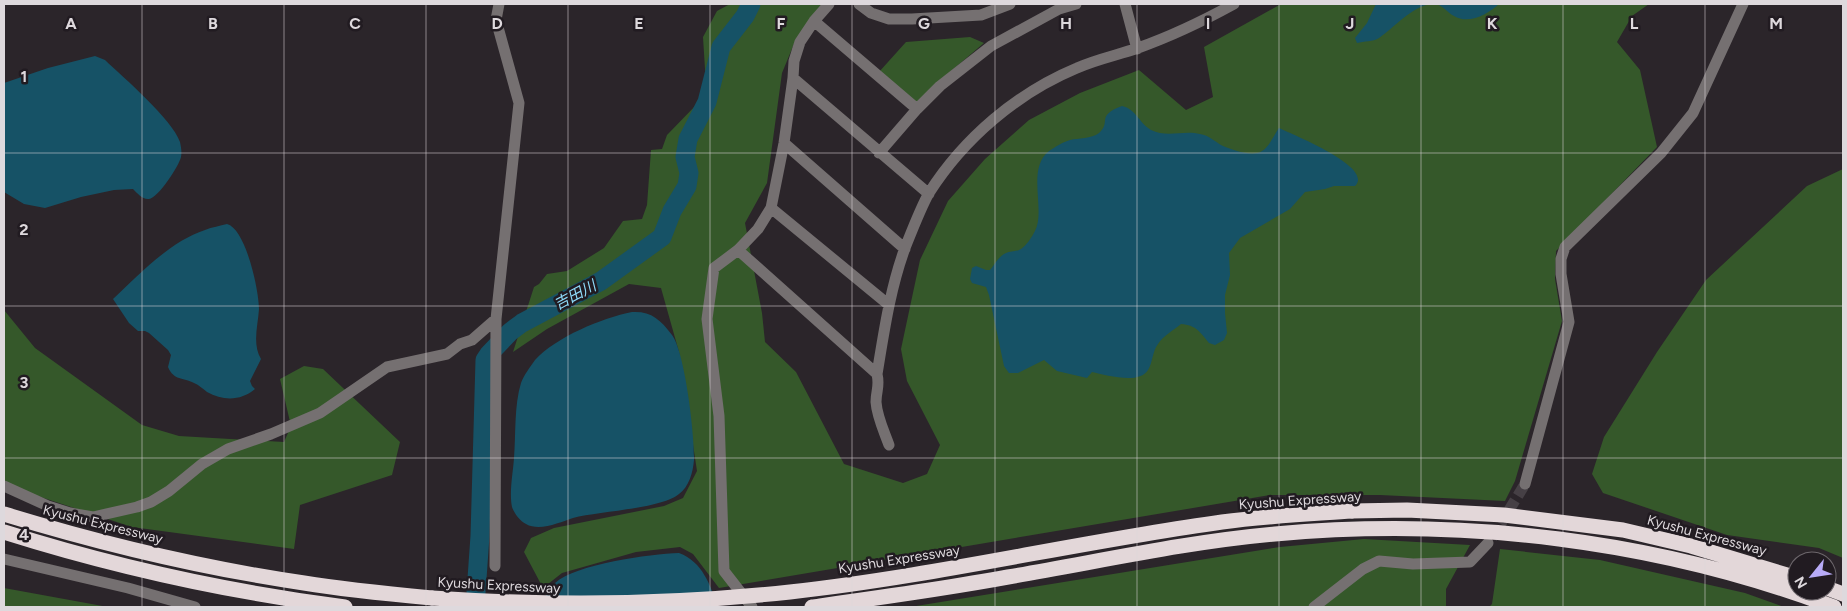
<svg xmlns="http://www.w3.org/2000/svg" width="1847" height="611" font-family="Figtree,'Noto Sans JP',sans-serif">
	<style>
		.green { fill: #35582a }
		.water { fill: #165266 }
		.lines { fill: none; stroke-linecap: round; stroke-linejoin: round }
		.river { stroke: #165266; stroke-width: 19 }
		.minor-tunnel { stroke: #464045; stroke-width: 11; stroke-dasharray: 11 5.5; stroke-linecap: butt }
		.minor { stroke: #757071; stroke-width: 11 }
		.highway { stroke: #e3d7d9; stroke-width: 15 }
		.highway-bridge { stroke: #e3d7d9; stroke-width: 15 }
		.grid { fill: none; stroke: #ded9dd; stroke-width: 1; stroke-opacity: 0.55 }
		.labels { text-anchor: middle; stroke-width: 5; stroke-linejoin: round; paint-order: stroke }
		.street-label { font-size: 14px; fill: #ded9dd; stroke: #211b21 }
		.water-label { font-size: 15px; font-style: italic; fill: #8fdcfa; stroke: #211b21 }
		.grid-label { font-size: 16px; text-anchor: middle; font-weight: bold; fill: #ded9dd; stroke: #211b21; stroke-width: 5; stroke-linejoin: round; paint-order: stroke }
	</style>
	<rect width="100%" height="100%" fill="#2b252a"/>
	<path class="green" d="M730,4H823L796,39L782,73L767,183L745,223L762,313L765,342L796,372L844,464L903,483L927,474L940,445L907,381L901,349L920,260L948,201L985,159L1029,120L1080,93L1139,70L1186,110L1213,97L1204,47L1281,4H1649L1632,16L1617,42L1640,70L1657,147L1556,251L1555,279L1562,321L1515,481L1505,501L1380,495H1270L719,588L693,554L680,547L636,552L562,573L543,588L524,552L531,538L554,528L664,506L683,498L697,471L679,352L661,288L629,284L547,329L513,352L534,287L539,284L547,274L567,271L604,248L623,221L642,219L647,205L651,150L662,149L667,135L699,102L706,85L703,37L717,11Z
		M970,37L984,43L944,77L917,105L879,72L906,42Z
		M1843,169V558L1819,548L1727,535L1603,493L1592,474L1604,437L1657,352L1706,280L1807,186Z
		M4,310L35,348L142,425L179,436L284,442L291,426L280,379L304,366L323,369L400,442L392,475L300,505L294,549L132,527L4,485Z
		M1364,539L1470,545L1446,589V607H910L1280,547Z
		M1500,549L1600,560L1745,593L1784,607H1489L1492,604Z
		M4,588L108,607H4Z"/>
	<path class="water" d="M1376,4H1499C1488,14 1469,25 1454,16C1446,12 1441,2 1431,4C1411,7 1395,27 1379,38C1373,42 1364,41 1357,43L1355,38L1367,23Z
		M95,56L105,60C124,78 172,119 180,142C181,147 182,152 181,157C179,166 158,198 149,199C143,200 137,193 133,189L114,190L81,197L45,208L24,204L4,192V83L48,68Z
		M1122,106C1136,109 1139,123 1151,130C1167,138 1183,130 1200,134C1209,135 1215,142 1223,146C1232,150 1248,155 1257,153C1268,151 1273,136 1279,128C1291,134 1375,167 1355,186H1334L1325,189L1305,192L1290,209L1240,238L1229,253L1230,275L1225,295V313L1227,333L1224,340L1215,345L1209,343C1200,332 1196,325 1181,324C1174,330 1163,336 1158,344C1152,352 1153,362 1148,370C1139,385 1106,375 1092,372L1087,378L1057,371L1044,360L1018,373H1009L1004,366L989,295L986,287L972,283L970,279L972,268L976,266L986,270H990C995,264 999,256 1006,253C1010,251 1016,252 1021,249C1026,246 1032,237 1035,231C1046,210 1026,169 1049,151C1055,147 1063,142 1070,140C1079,138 1091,139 1099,133C1112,122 1095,116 1122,106Z
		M227,224C246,229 259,291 259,309C258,325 252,344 261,359L250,381L252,386L255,389C241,401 223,401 207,392C203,389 199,385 194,383C183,377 174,381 168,367L171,355L168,350L149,333L145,331H138L129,323L113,299C140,274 169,242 205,230C212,227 220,226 227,224Z
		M632,312C651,311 660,319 672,335C685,352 695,437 694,460C693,472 689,487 679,494C661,509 599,511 573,518C560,522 540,532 526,524C520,521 514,513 512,507C509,492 513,473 514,458C516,433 514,406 521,383C524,375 530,367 535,360C556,337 602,318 632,312Z
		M679,553C703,562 710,585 718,607H543C545,598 547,590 555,583C576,564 650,554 679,553Z"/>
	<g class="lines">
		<path class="river" d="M475,607L480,536L485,360L489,354L510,332L522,323L601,281L662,237L672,211L687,186L689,173L685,157L688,139L707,102L721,47L745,16L751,4"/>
		<path class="minor-tunnel" d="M1492,538L1525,484"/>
		<path class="minor" d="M859,4L871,13L889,19H912L981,15L1010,4
			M1125,4L1137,49
			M814,21L917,109
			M793,78L929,194
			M784,143L905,249
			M879,153L917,109L940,86L991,46L1059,9L1076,4
			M771,208L889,305
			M738,250L877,374
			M889,445C884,431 877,417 876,402C876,390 880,387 877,374C884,332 890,289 905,248C911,233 921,207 929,193C964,138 1017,93 1077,68C1097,59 1118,55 1138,48C1172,36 1203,21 1234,4
			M1525,484L1569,322L1561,274V259L1565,247L1661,153L1693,113L1743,4
			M4,486L48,506L70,513L93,517L137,507L151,502L169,491L202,464L228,449L271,434L320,413L387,367L447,354L460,344L472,340L496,319
			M4,559L128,588L195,607
			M495,566L496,319L519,103L496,20L499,4
			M752,607L724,571L719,416L707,319L714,268L738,250L758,229L771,208L784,143L793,78L794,61L800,42L814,21L829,4
			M1314,607L1363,569L1379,561L1413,564L1470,562L1488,543"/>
		<path class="highway" d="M1352,511L1407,510L1504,515L1623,530L1691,546L1797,578
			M4,514C102,544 202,568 304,583C346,590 389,594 432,598
			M4,532C115,567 229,592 345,607
			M1827,588L1843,594
			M812,607C877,598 943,589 1008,577C1097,562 1185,542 1275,534C1464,517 1657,540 1834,607"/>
		<path class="highway-bridge" d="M432,598C552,606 671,605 790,592C935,576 1078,542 1222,522C1265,516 1309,514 1352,511"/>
	</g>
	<path class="grid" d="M142,4V607M284,4V607M426,4V607M568,4V607M710,4V607M852,4V607M995,4V607M1137,4V607M1279,4V607M1421,4V607M1563,4V607M1705,4V607M4,153H1843M4,306H1843M4,458H1843"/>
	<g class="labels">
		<g class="street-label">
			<text transform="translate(1300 500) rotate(-4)" y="5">Kyushu Expressway</text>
			<text transform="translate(103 524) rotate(14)" y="5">Kyushu Expressway</text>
			<text transform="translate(1707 535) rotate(15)" y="5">Kyushu Expressway</text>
			<text transform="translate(899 559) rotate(-9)" y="5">Kyushu Expressway</text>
			<text transform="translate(499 585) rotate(3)" y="5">Kyushu Expressway</text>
		</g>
		<g class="water-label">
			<text transform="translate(575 295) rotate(-28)" y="5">吉田川</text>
		</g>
	</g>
	<g class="grid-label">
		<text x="71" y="29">A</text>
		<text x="213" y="29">B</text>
		<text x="355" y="29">C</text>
		<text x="497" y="29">D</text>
		<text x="639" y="29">E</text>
		<text x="781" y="29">F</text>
		<text x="924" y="29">G</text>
		<text x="1066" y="29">H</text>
		<text x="1208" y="29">I</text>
		<text x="1350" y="29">J</text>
		<text x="1492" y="29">K</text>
		<text x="1634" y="29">L</text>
		<text x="1776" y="29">M</text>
		<text x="24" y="82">1</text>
		<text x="24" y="235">2</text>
		<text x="24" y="388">3</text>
		<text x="24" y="540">4</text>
	</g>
	<rect width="1847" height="611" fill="none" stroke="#ded9dd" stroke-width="10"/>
	<g transform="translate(1812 576) rotate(240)"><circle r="24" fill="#211b21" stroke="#6d676c"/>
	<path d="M0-4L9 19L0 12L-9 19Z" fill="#b8abf7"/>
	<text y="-8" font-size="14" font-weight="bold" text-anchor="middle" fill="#ded9dd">N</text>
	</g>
</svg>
